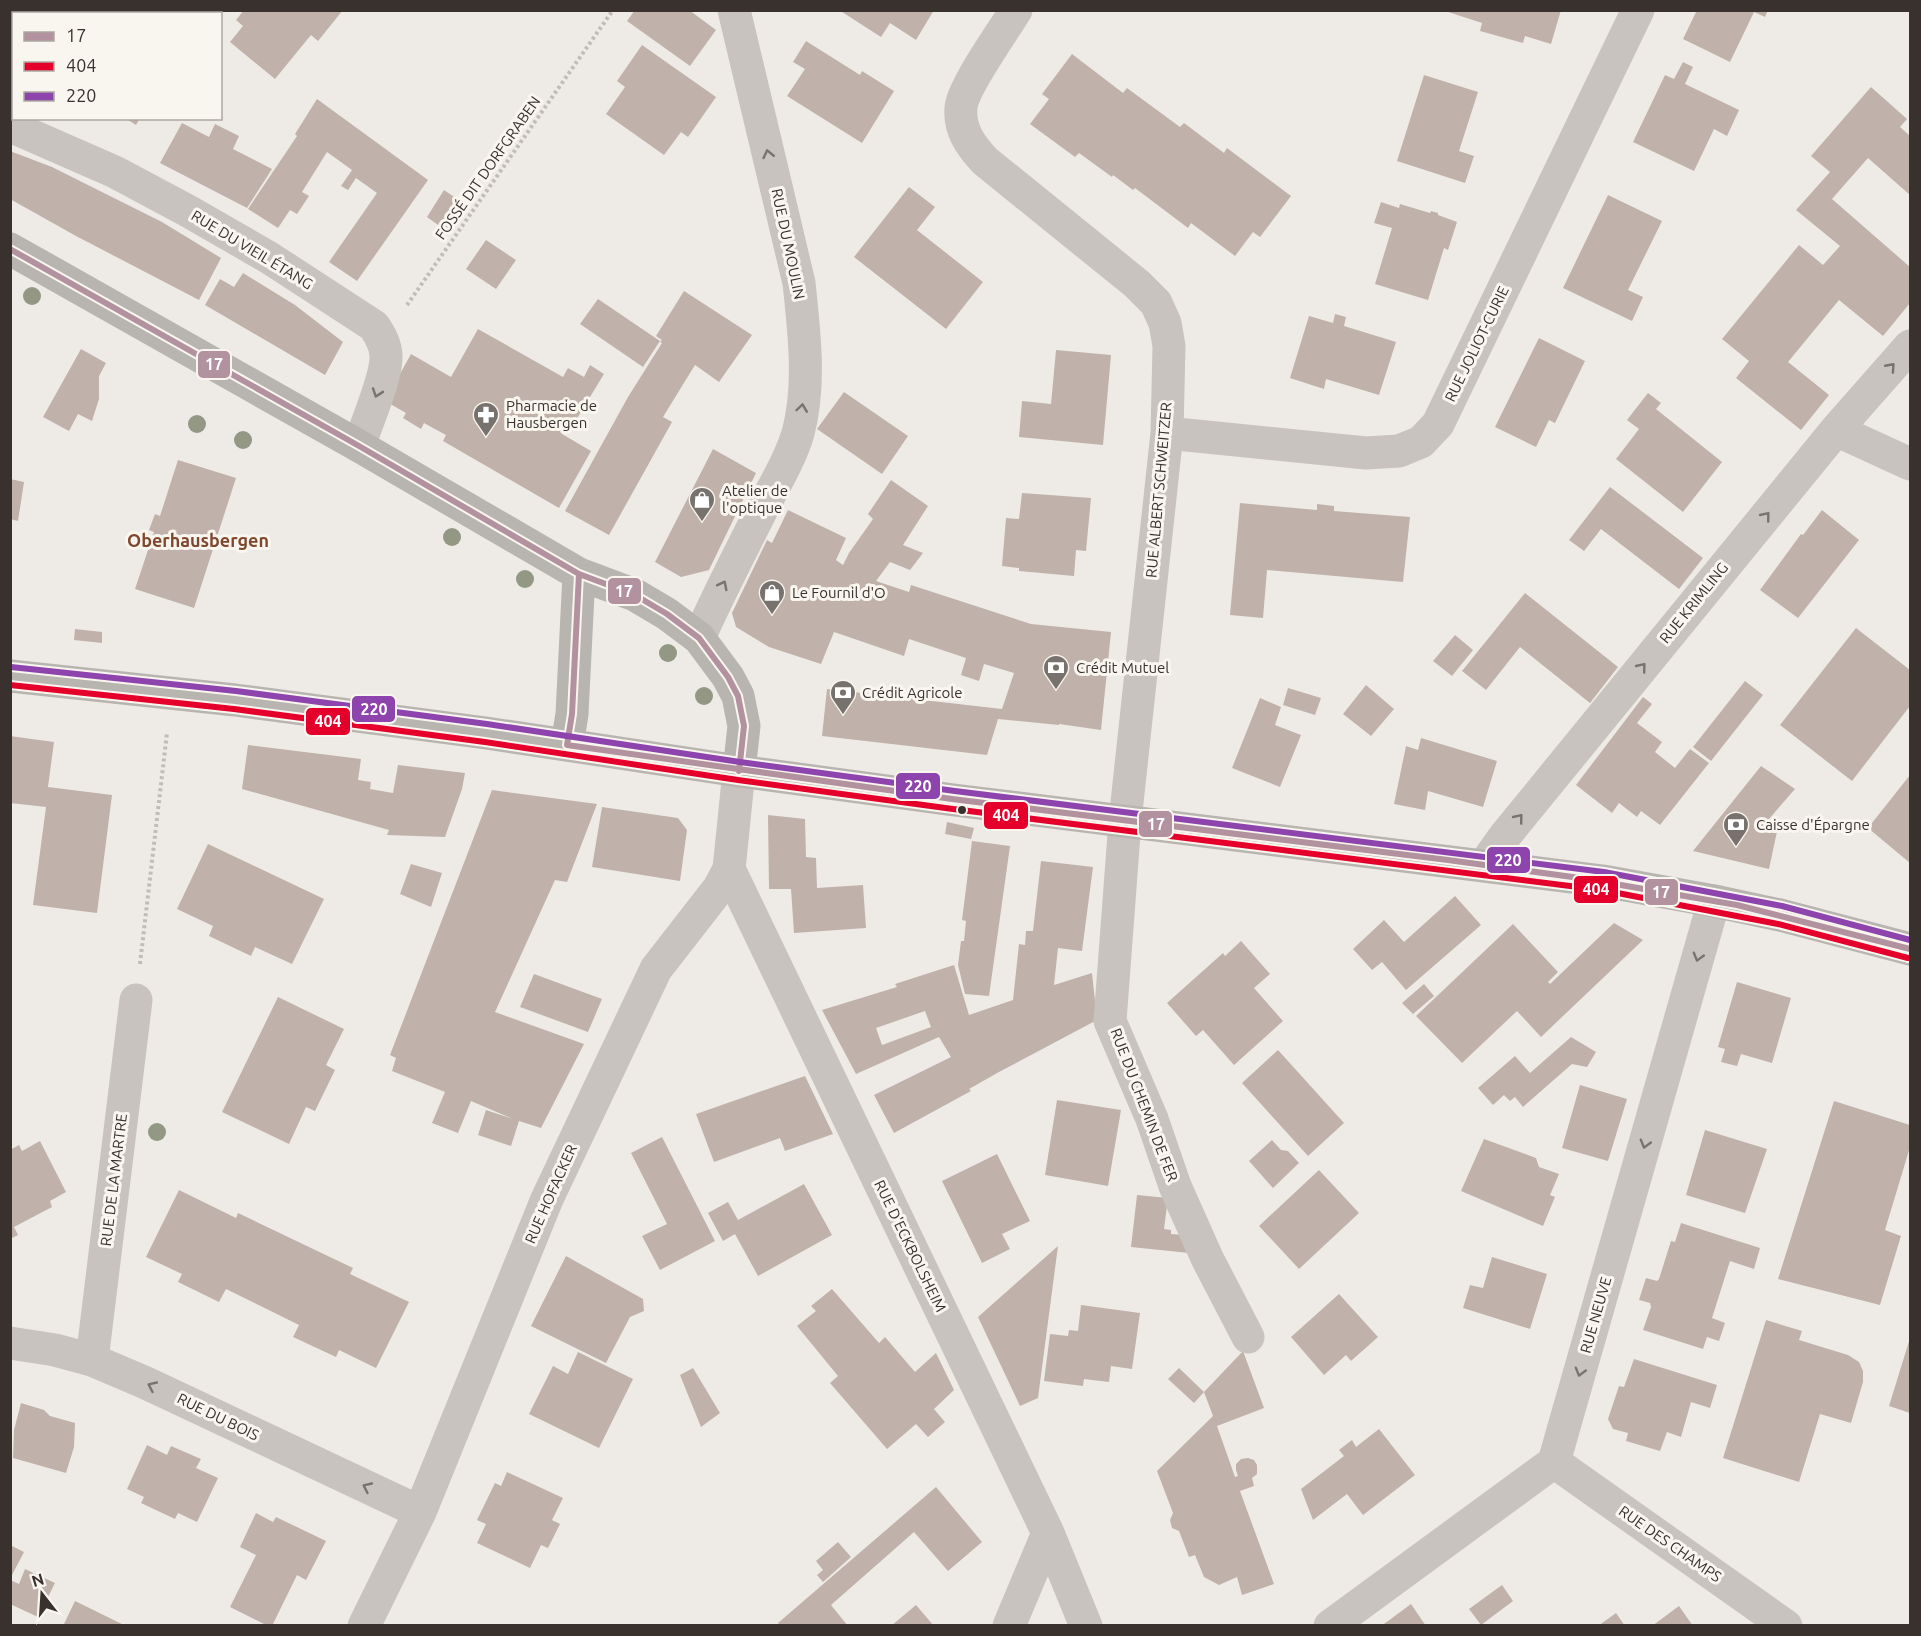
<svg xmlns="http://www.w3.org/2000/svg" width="1921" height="1636" font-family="Ubuntu,sans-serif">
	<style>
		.building { fill: #c0b2aa; fill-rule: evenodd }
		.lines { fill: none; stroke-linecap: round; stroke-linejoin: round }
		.path { stroke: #c1bcb7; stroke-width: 4; stroke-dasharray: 3 3; stroke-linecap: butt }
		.street { stroke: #c8c3be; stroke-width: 33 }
		.secondary { stroke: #b8b4af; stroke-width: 33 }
		.bus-1-casing { stroke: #f9f5ef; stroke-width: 10 }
		.bus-2-casing { stroke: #f9f5ef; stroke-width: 10 }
		.bus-3-casing { stroke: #f9f5ef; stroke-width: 10 }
		.bus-1 { stroke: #b2929e; stroke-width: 6 }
		.bus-2 { stroke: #e4002b; stroke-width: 6 }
		.bus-3 { stroke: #8e44ad; stroke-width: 6 }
		.tree { fill: #929884 }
		.oneway { stroke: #79736e }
		.bus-dot { fill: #39312d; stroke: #f9f5ef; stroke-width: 2 }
		.labels { text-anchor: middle; stroke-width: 6; stroke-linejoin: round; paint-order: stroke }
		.street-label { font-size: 15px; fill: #39312d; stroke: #f9f5ef }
		.poi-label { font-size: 15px; fill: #39312d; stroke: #f9f5ef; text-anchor: start }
		.quarter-label { font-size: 18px; font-weight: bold; fill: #7f482e; stroke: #f9f5ef }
		.line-badge { stroke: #f9f5ef; stroke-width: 2 }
		.badge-label { font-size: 16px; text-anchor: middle; font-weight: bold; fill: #fff }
	</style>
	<rect width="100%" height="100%" fill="#eeebe6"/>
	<path class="building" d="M10,10H23L21,14H14V24L10,29Z
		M28,10H77L75,14H26Z
		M163,10H208L206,14H161Z
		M244,10H343L318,41L311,35L275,79L230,42L243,26L236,20Z
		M635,10H689L716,30L690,66L627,21Z
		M839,10H934L916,40L890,23L881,37Z
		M1442,10H1561L1551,44L1525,36L1523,43L1480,31L1482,23Z
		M1697,10H1768L1765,17L1754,12L1730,62L1683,39Z
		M14,32V101L10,99V37Z
		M806,41L860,75L862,71L894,91L862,143L787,96L805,69L793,62Z
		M642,45L716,97L688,137L681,132L664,155L606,114L625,87L617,81Z
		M1072,54L1123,93L1127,88L1180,127L1184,123L1224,153L1227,148L1291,196L1260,237L1253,232L1235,256L1191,223L1188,228L1135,188L1133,190L1113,175L1112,177L1079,153L1075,157L1030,124L1049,99L1042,94Z
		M1683,62L1693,67L1685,84L1739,110L1727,136L1714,129L1694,171L1633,142L1665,75L1674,79Z
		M1424,75L1478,92L1459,151L1474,156L1465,183L1397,161Z
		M1871,87L1907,119L1900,127L1910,136V195L1868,158L1832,199L1910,267V303L1883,336L1839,300L1788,362L1829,395L1801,430L1736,378L1749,361L1722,339L1799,245L1823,265L1840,246L1796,210L1830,172L1811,156Z
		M317,99L428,180L357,281L329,262L377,193L356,178L348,190L341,186L352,170L327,152L302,192L309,196L297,214L290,210L278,228L248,209L297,136L295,134Z
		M125,118H140L136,125Z
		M182,123L209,137L215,124L239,136L233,149L272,169L247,208L160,163Z
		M10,151L52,167L162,222L221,258L199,300L76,236L10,199Z
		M909,187L935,207L917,230L983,282L946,329L854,257Z
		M444,190L466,205L448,232L427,217Z
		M1608,195L1662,221L1628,290L1643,297L1632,321L1563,288Z
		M1381,202L1399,208L1400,204L1430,213L1431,211L1438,213V215L1457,222L1448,250L1444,248L1428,300L1375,284L1392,228L1374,223Z
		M486,240L516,260L496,289L466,269Z
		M243,273L295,305L343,342L325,375L205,305L220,279L234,287Z
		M684,291L752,335L719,382L695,365L663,417L672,422L609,535L565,511L628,397L662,343L660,342L662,340L656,336Z
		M598,299L660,341L643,367L580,324Z
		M1335,314L1346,317L1344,326L1396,342L1379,395L1326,379L1324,389L1290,378L1309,316L1333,323Z
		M478,329L563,377L568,368L584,377L590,365L604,374L576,420L571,417L562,434L591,451L559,508L443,441L446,435L433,428L424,423L421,429L403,418L406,413L385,401L411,354L451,377Z
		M1539,338L1585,361L1555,423L1549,420L1536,447L1495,427Z
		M81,349L106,363L99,376V399L92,421L78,414L69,431L43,417Z
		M1056,350L1111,355L1103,445L1019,437L1022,401L1051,404Z
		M844,392L908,436L882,474L817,429Z
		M1648,393L1661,403L1656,409L1722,462L1683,512L1616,459L1639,429L1627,420Z
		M713,449L756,473L709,570L681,577L655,562Z
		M178,460L236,478L194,608L135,589L154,532L149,530L155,514L160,516Z
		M10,479L24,482L18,521L10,519Z
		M891,480L928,506L903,545L923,553L910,570L890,562L876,581L909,592L911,585L1031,624L1111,632L1101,730L1059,724V725L998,719L987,755L822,736L827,689L1002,709L1014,673L984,664L979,681L961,675L966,658L909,639L904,656L834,632L821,664L769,647L736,627L732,613L767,540L772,543L788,510L846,538L836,560L843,565L849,553L873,519L868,514Z
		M1610,487L1703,558L1679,589L1601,529L1584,551L1569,540Z
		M1022,493L1091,498L1086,551L1076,550L1074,576L1019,571V568L1002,566L1006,518L1019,519Z
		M1240,503L1317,510V504L1334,506V511L1410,517L1403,582L1267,570L1263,618L1230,615Z
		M1822,510L1859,540L1798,618L1760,590L1801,534L1803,535Z
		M1525,593L1618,667L1590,703L1520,647L1486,690L1462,671Z
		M1856,628L1910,670V706L1852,781L1780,725Z
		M75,629L102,632V643L74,640Z
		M1455,635L1473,650L1452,676L1433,661Z
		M1745,681L1763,695L1711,761L1693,747Z
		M1366,685L1394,709L1371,736L1343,714Z
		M1288,688L1321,698L1315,715L1283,705Z
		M1643,697L1652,704L1637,723L1662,742L1655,752L1675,768L1690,749L1709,763L1660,825L1641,811L1637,817L1619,803L1612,813L1576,785Z
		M1260,698L1281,707L1275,725L1301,735L1280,787L1232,768Z
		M10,736L54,742L48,787L112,795L97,913L33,905L46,807L10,803Z
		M1421,738L1497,761L1483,807L1428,791L1425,810L1394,804L1406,746L1418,750Z
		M248,745L361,759L358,780L371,782L370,789L393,793L398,765L465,773L462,789L445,837L387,835L389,830L242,789Z
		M1761,766L1795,789L1769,819L1779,822L1769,869L1693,851Z
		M1910,775V863L1868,828Z
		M492,790L597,804L567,882L555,880L495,1012L584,1044L541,1128L519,1121L511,1146L478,1135L486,1110L513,1119L471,1101L458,1133L432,1123L445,1092L392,1071L396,1058L390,1055Z
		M602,807L678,818L687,830L680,881L592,867Z
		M768,815L805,819L806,857L816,858L817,888L863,885L866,928L794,933L791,889H769Z
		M947,822L974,828L971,839L945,834Z
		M972,841L1010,846L989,996L965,994L958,965L961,941H964L966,921L962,920Z
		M208,844L324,899L292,964L255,947L251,956L209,936L213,926L177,909Z
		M1041,861L1093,867L1082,951L1058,948L1054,985L1092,973L1097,1020L999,1072L969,1089L971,1091L894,1133L874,1095L951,1057L939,1037L856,1074L822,1010L897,987L895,984L954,965L969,1015L1013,1000L1019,944L1025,945L1026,931H1033ZM925,1011L931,1027L882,1045L876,1028Z
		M411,864L442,873L431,907L400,894Z
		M1455,896L1481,925L1406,990L1382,962L1372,970L1353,949L1384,920L1404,942Z
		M1614,923L1643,940L1541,1037L1517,1011L1462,1063L1416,1016L1513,924L1558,972L1548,982L1550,984Z
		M1241,941L1270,974L1254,988L1283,1021L1234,1065L1203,1030L1196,1036L1167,1003L1223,953L1225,956Z
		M534,974L602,999L588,1032L520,1007Z
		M1737,982L1791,998L1772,1063L1741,1054L1737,1066L1721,1062L1725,1049L1718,1047Z
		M1424,984L1434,996L1413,1014L1402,1003Z
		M278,997L344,1029L326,1065L335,1070L315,1111L306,1107L289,1144L222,1112Z
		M1571,1037L1596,1052L1587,1067L1572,1064L1523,1107L1515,1097L1510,1101L1504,1095L1493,1105L1478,1088L1515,1056L1530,1073Z
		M1278,1050L1344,1123L1308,1156L1242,1083Z
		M805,1076L833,1134L785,1151L780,1138L714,1162L696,1114Z
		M1580,1085L1627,1099L1608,1161L1562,1148Z
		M1057,1100L1121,1110L1108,1186L1045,1175Z
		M1834,1101L1910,1125V1147L1885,1230L1901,1236L1880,1305L1778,1279Z
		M1705,1130L1767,1149L1745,1213L1686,1195Z
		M662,1137L715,1241L660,1270L642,1236L667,1224L631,1153Z
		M1484,1139L1536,1158L1539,1167L1559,1174L1550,1195L1555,1197L1543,1226L1461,1191Z
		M1272,1140L1281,1150L1288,1151L1299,1163L1273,1188L1249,1161Z
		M40,1141L66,1192L50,1201L52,1207L14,1227L18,1235L10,1239V1150L19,1145L22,1151Z
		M997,1154L1030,1221L1002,1234L1010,1249L982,1263L942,1181Z
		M1319,1170L1359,1213L1299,1269L1259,1226Z
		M804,1184L832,1235L758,1276L735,1234L723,1241L708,1213L728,1202L738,1220Z
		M179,1190L236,1218L238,1213L353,1268L350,1274L409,1302L376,1368L339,1350L336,1357L293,1337L299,1325L226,1289L219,1302L178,1282L182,1274L146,1257Z
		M1137,1195L1168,1198L1164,1229L1171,1230V1234L1183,1235L1189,1253L1131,1247Z
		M1681,1223L1760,1248L1754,1269L1730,1261L1712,1318L1725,1323L1719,1341L1707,1337L1703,1349L1643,1330L1651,1307L1650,1303L1639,1300L1646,1278L1657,1281L1659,1279L1671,1241L1675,1242Z
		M1058,1246L1038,1398L1020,1406L978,1317Z
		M566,1256L643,1299L644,1311L630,1317L606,1363L531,1326Z
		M1492,1257L1547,1274L1530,1329L1463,1308L1470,1285L1483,1288Z
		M832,1289L879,1343L885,1337L915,1372L936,1353L954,1390L934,1409L945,1422L928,1437L916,1424L887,1449L830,1383L838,1376L797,1326L816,1311L811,1306Z
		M1339,1294L1378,1337L1351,1361L1346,1355L1324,1375L1291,1337Z
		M1081,1305L1140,1313L1132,1369L1111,1366L1109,1382L1084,1379L1083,1386L1044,1381L1050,1334L1068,1336L1069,1330L1078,1331Z
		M1766,1320L1802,1331L1799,1340L1848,1355L1859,1362L1863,1371V1382L1851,1423L1820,1414L1799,1482L1723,1458Z
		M1910,1338V1413L1889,1406Z
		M1243,1351L1264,1408L1217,1426L1235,1477L1238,1476L1236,1470V1464L1241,1459L1248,1458L1254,1460L1257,1465V1474L1252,1478L1254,1486L1240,1491L1274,1584L1242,1595L1237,1577L1219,1585L1204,1577L1195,1555L1189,1557L1179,1531L1172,1528L1170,1520L1173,1513L1157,1471L1213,1416L1204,1392Z
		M578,1352L633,1379L599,1448L529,1414L553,1366L568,1374Z
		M1634,1359L1717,1385L1710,1408L1691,1402L1681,1437L1667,1432L1660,1451L1626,1441L1628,1433L1613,1429L1608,1419L1619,1386L1624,1387Z
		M693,1368L720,1413L701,1427L680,1375Z
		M1179,1368L1204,1392L1194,1403L1168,1379Z
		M21,1403L44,1410L50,1416L75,1423L74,1447L66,1473L13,1458L14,1430Z
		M1379,1429L1415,1475L1363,1515L1347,1494L1313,1520L1301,1489L1344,1456L1339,1450L1352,1440L1356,1447Z
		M147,1445L167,1455L171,1446L201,1459L196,1468L218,1478L197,1522L178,1513L175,1519L141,1503L144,1497L127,1489Z
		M507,1472L563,1498L552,1520L560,1524L548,1548L541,1545L530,1568L477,1543L486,1524L477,1520L495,1483L501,1486Z
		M936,1487L982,1542L948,1571L914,1532L831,1605L848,1626H780L778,1623Z
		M256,1513L273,1522L276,1517L326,1541L306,1580L297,1575L272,1626H268L230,1607L256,1555L240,1547Z
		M838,1542L851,1557L823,1582L817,1575L823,1570L816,1561Z
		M10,1545L24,1552L10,1579Z
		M25,1569L55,1583L38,1617L10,1604V1580L19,1584Z
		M1502,1585L1513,1601L1481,1625L1469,1609Z
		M75,1601L126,1626H63Z
		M1411,1604L1426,1626H1381L1388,1621Z
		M916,1605L934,1626H891Z
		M1679,1606L1693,1626H1652Z
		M1616,1613L1625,1626H1598Z"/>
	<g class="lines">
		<path class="path" d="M407,305L613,10
			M140,964L167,733"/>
		<path class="street" d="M1016,10C1004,30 962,88 961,108C959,130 971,146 985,161L1137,284L1156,303L1165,323L1169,346L1167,433L1125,821L1110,1021L1152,1119L1175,1186L1207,1258L1248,1337
			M10,126L115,172L188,211L268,257L374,326C380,335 386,345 386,356C387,377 366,424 359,446
			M1836,430L1910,464
			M1167,433L1366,453L1399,451L1421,442L1438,424L1638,10
			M699,638C718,595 740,553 761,511C774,486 790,460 798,433C811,385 804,331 799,283L734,10
			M1484,865L1504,837L1836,430L1910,346
			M729,869L1048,1533L1086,1626
			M10,1343L55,1350L92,1360L146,1383L420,1512
			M92,1360L136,1000
			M1554,1462L1786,1626
			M364,1626L420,1512L547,1199L656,969L719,888L729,869L739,771
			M1009,1626L1048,1533
			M1330,1626L1554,1462L1714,901"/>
		<path class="secondary" d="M10,249L359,446L579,574L635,595L667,614L699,638L728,677L738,696L744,726L739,771
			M10,676L235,700L486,733L739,771L954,800L1603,881L1714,901L1780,915L1910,949
			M567,745L572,714L579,574"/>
		<defs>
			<path id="bus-1" d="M10,249L359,446L579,574L635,595L667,614L699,638L728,677L738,696L744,726L739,771
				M579,574L572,714L567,745L952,799L1448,860L1580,878L1737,905L1910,949"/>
			<path id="bus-2" d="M10,685L234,709L485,742L738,780L953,809L1602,890L1778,924L1908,958"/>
			<path id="bus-3" d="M11,667L236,691L487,724L740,762L955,791L1604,872L1782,906L1910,940"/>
		</defs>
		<use href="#bus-1" class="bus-1-casing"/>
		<use href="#bus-2" class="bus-2-casing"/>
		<use href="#bus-3" class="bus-3-casing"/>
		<use href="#bus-1" class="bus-1"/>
		<use href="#bus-2" class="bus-2"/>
		<use href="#bus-3" class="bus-3"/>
	</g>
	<g class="tree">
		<circle cx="32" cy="296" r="9"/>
		<circle cx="197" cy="424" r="9"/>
		<circle cx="243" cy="440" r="9"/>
		<circle cx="452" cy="537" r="9"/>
		<circle cx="525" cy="579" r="9"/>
		<circle cx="668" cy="653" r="9"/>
		<circle cx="704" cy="696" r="9"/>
		<circle cx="157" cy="1132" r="9"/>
	</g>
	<defs><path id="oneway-chevron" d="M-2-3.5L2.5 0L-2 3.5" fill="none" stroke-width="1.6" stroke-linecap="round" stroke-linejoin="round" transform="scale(1.5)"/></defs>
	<g class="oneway">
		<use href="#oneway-chevron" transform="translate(768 154) rotate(-103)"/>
		<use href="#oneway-chevron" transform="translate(1891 367) rotate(-48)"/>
		<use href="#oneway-chevron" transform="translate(377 393) rotate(109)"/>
		<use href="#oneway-chevron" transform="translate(802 408) rotate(-82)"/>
		<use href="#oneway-chevron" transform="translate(1766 516) rotate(-51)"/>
		<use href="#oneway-chevron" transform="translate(723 585) rotate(-63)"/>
		<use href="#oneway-chevron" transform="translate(1642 667) rotate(-51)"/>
		<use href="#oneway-chevron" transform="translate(1519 818) rotate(-51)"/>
		<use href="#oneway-chevron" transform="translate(1698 957) rotate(106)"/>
		<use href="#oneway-chevron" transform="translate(1645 1144) rotate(106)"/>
		<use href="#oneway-chevron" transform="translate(1580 1372) rotate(106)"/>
		<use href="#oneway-chevron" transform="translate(152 1386) rotate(-155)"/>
		<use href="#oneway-chevron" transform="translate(367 1487) rotate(-155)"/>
	</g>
	<defs>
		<symbol id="pharmacy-pin" viewBox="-11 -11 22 30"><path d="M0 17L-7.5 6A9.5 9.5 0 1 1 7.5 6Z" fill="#78726e" stroke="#f9f5ef"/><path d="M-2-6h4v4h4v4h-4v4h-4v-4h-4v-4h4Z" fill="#fff"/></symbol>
		<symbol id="shop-pin" viewBox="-11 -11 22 30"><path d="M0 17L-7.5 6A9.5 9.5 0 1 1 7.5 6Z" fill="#78726e" stroke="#f9f5ef"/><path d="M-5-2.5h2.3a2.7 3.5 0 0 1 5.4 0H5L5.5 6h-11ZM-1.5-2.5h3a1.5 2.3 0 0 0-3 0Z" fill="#fff"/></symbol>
		<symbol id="bank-pin" viewBox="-11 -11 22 30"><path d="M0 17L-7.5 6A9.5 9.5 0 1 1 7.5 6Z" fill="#78726e" stroke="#f9f5ef"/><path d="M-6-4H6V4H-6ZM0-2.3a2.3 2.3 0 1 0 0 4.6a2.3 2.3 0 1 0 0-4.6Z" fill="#fff"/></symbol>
	</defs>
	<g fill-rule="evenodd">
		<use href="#pharmacy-pin" x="471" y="400" width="30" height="40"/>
		<use href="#shop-pin" x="687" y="485" width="30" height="40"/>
		<use href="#shop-pin" x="757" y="578" width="30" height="40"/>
		<use href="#bank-pin" x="1041" y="653" width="30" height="40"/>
		<use href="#bank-pin" x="828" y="678" width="30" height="40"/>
		<use href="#bank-pin" x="1721" y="810" width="30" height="40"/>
	</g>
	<circle class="bus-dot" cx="962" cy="810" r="5"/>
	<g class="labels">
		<g class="street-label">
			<text transform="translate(488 168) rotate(-55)" y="5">FOSSÉ DIT DORFGRABEN</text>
			<text transform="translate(788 244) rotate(78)" y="5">RUE DU MOULIN</text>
			<text transform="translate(252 250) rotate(31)" y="5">RUE DU VIEIL ÉTANG</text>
			<text transform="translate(1477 344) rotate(-64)" y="5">RUE JOLIOT-CURIE</text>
			<text transform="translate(1159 490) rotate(-85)" y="5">RUE ALBERT SCHWEITZER</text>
			<text transform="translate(1694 603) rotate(-51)" y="5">RUE KRIMLING</text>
			<text transform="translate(1144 1105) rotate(69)" y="5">RUE DU CHEMIN DE FER</text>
			<text transform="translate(114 1180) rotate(-83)" y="5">RUE DE LA MARTRE</text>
			<text transform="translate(551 1194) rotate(-66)" y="5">RUE HOFACKER</text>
			<text transform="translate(910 1246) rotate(64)" y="5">RUE D'ECKBOLSHEIM</text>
			<text transform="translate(1596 1315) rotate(-74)" y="5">RUE NEUVE</text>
			<text transform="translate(218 1417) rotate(26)" y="5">RUE DU BOIS</text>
			<text transform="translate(1670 1544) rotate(35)" y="5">RUE DES CHAMPS</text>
		</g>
		<g class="poi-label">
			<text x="506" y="411">Pharmacie de<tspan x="506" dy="17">Hausbergen</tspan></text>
			<text x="722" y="496">Atelier de<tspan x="722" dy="17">l'optique</tspan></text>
			<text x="792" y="598">Le Fournil d'O</text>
			<text x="1076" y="673">Crédit Mutuel</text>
			<text x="862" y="698">Crédit Agricole</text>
			<text x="1756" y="830">Caisse d'Épargne</text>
		</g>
		<g class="quarter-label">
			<text x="198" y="547">Oberhausbergen</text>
		</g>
	</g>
	<g class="line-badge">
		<rect x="197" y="350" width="34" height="29" rx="6" fill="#b2929e"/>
		<rect x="607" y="577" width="35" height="28" rx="6" fill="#b2929e"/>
		<rect x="351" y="695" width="45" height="28" rx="6" fill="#8e44ad"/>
		<rect x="305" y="707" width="46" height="29" rx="6" fill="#e4002b"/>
		<rect x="895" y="772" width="46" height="28" rx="6" fill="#8e44ad"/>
		<rect x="983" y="801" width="46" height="29" rx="6" fill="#e4002b"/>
		<rect x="1138" y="810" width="35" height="28" rx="6" fill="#b2929e"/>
		<rect x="1486" y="846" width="45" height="28" rx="6" fill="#8e44ad"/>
		<rect x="1573" y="875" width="46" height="29" rx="6" fill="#e4002b"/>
		<rect x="1644" y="878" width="35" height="28" rx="6" fill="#b2929e"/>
	</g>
	<g class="badge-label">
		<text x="214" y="370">17</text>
		<text x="624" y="597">17</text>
		<text x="374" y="715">220</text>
		<text x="328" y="727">404</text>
		<text x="918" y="792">220</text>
		<text x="1006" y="821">404</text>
		<text x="1156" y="830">17</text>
		<text x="1508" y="866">220</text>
		<text x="1596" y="895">404</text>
		<text x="1661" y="898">17</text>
	</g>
	<rect width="1921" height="1636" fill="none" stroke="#39312d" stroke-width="24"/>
	<rect x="12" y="12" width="210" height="108" fill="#f9f5ef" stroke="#aca7a1" stroke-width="1.5"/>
	<rect x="24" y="32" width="30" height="9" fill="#b2929e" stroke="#aca7a1" stroke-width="1.5"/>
	<text x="66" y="42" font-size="18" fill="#39312d">17</text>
	<rect x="24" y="62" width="30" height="9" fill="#e4002b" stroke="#aca7a1" stroke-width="1.5"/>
	<text x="66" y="72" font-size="18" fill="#39312d">404</text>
	<rect x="24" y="92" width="30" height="9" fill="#8e44ad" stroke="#aca7a1" stroke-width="1.5"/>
	<text x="66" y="102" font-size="18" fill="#39312d">220</text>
	<g transform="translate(42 1594) rotate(343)" stroke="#f9f5ef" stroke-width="4.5" paint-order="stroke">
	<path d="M0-4.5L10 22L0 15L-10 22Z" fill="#39312d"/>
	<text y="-9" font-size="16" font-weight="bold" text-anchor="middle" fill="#39312d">N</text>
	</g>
</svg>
